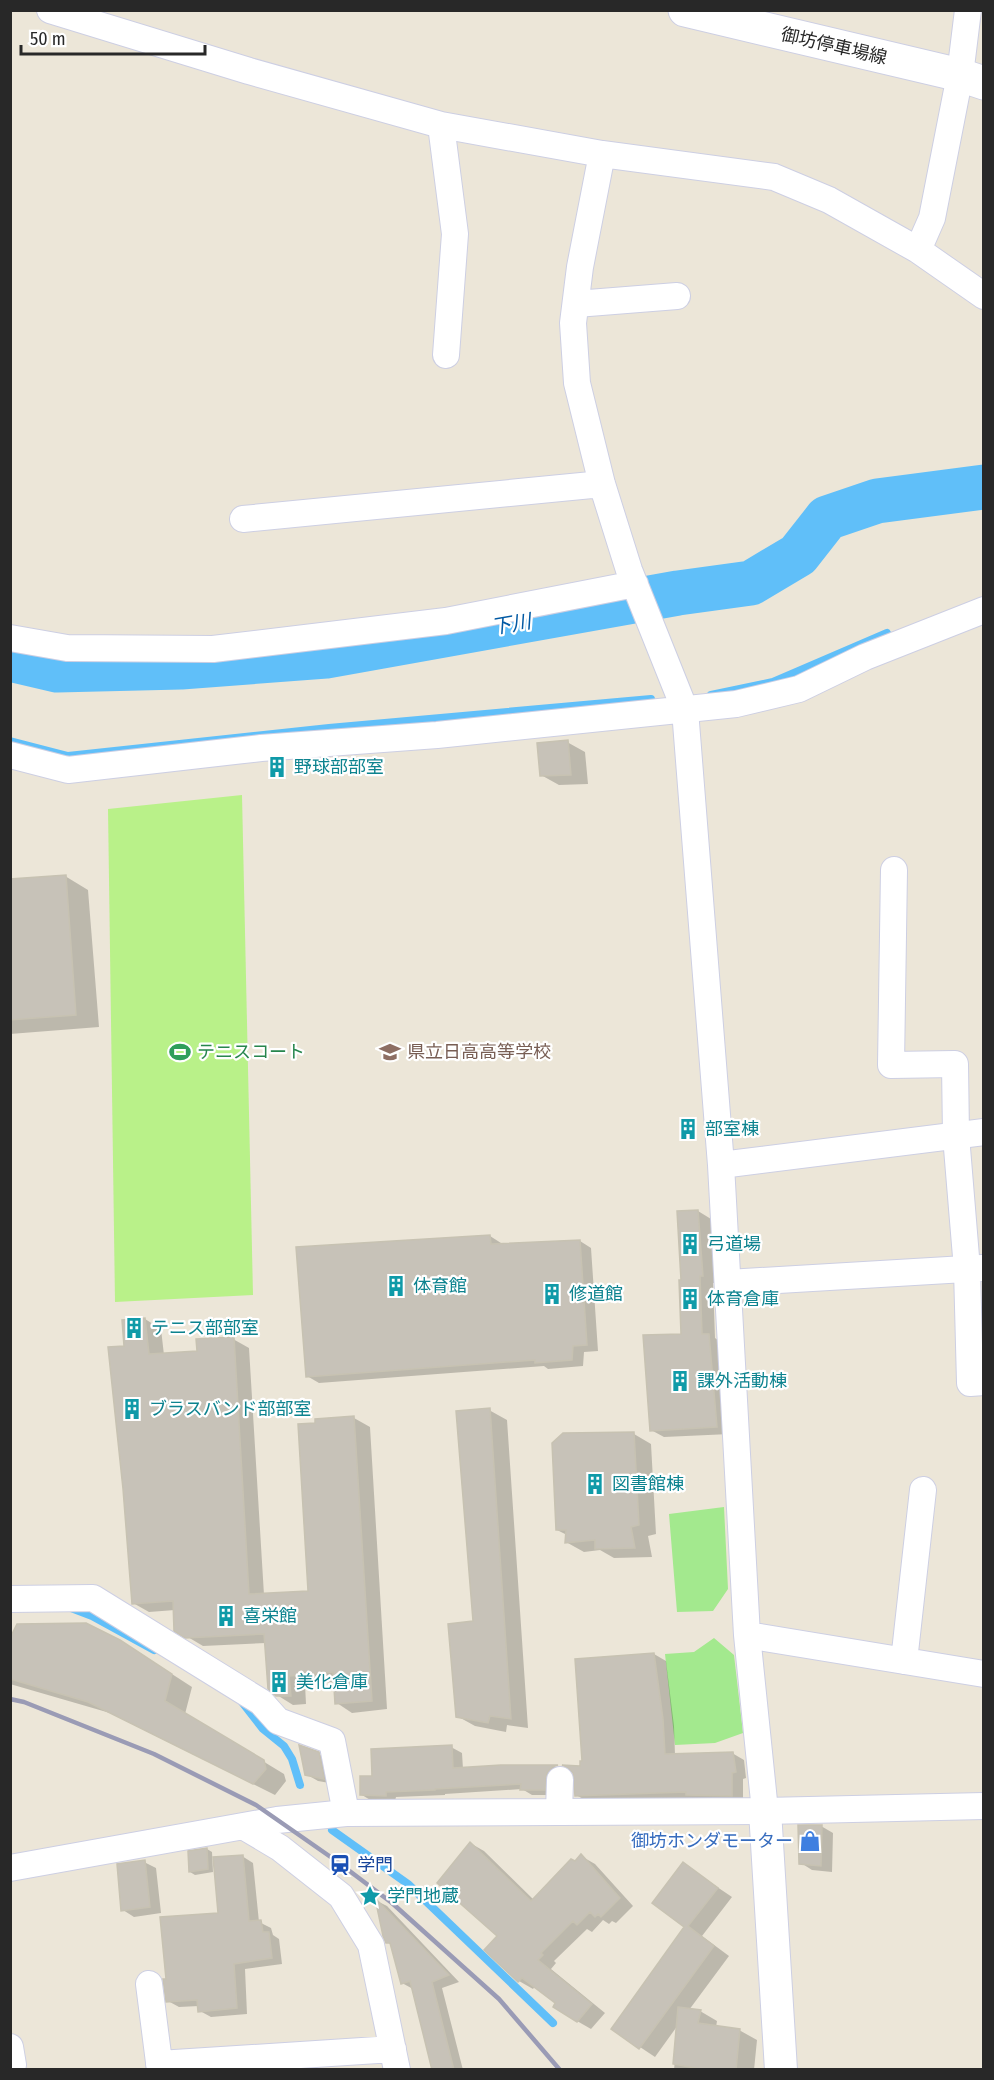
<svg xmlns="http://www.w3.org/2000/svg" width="994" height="2080" font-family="'Fira Sans Condensed','Noto Sans JP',sans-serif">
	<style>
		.green { fill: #a3e98e }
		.pitch { fill: #b9f189 }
		.shadow { fill: #0003 }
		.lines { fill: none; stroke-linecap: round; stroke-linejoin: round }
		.stream { stroke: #60bff9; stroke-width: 8 }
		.river { stroke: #60bff9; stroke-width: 45 }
		.building { fill: #c7c2b8; stroke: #c7c2b2; stroke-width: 1.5 }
		.minor-casing { stroke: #cdcfe3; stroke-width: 28 }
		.tertiary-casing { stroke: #cdcfe3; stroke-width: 34 }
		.secondary-casing { stroke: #cdcfe3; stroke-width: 35 }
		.minor { stroke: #fff; stroke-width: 26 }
		.tertiary { stroke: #fff; stroke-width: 32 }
		.secondary { stroke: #fff; stroke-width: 33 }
		.rail { stroke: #9a9bb5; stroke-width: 4.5 }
		.labels { text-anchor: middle; stroke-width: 4.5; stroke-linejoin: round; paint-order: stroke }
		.street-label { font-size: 18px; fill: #282828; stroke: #fff }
		.culture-label { font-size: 18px; fill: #0d838f; stroke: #fff; text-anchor: start }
		.leisure-label { font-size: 18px; fill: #27864d; stroke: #fff; text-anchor: start }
		.education-label { font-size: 18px; fill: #785e54; stroke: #fff; text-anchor: start }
		.shop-label { font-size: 18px; fill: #366cbe; stroke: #fff; text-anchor: end }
		.transit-label { font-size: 18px; fill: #164399; stroke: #fff; text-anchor: start }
		.water-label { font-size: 20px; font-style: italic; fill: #0159a3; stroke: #fff }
	</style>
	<rect width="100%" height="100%" fill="#ece6d8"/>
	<path class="green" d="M724,1507L728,1589L713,1611L677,1612L669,1514Z
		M714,1638L734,1655L743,1733L715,1743L675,1745L665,1654L694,1652Z"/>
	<path class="pitch" d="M242,795L253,1295L115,1302L108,809Z"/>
	<path class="shadow" d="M567,742L585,752L588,784L559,785L541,775Z
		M65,876L88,890L99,1027L10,1034V881Z
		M698,1211L711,1219L716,1283H713L715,1338L722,1343L730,1434L664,1437L651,1430L682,1336Z
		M490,1236L501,1243L502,1245L580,1241L591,1248L598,1351L584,1352L583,1366L548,1369L544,1366L319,1383L307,1376Z
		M145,1319L161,1329L164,1355L199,1352L233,1339L249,1348L264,1595L310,1592L354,1418L370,1427L387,1709L352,1713L337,1703L335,1682L305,1684L306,1704L293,1705L277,1695L266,1643L203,1646L176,1630L175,1610L149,1612L133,1603L126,1347Z
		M489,1410L507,1420L528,1728L507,1725L506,1732L475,1726L457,1716L475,1622Z
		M634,1434L651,1444L656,1534L648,1536L652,1557L614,1558L600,1550L584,1552L566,1542L567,1535L557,1530Z
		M10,1641L141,1654L192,1687L185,1714L284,1774L286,1781L275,1795L110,1713L10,1684Z
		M654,1654L666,1661L674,1726L675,1755L732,1753L744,1760L746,1778L743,1779V1802L699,1801L694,1798L587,1801L576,1795L583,1762Z
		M451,1747L462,1753L463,1769L501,1766L558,1767L566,1772L555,1795H532L522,1789L445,1794V1795L396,1797L395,1801H372L362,1795L374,1777Z
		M318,1754L330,1760L335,1784L318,1781L306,1774Z
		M821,1826L833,1833L832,1872L812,1870L801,1863Z
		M470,1843L484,1851L534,1900L581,1856L595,1864L633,1906L616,1923L612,1921L609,1924L603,1920L592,1932L587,1929L554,1961L556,1963L551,1969L605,2013L591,2029L577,2021L535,1986L533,1989L519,1981L499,1936Z
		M207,1849L212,1852L213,1872L195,1875L190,1872Z
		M242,1856L253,1863L259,1922L271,1928L273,1935L279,1939L282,1964L245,1969L247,2014L211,2017L200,2011L199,2006L179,2007L168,2001V1980L220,1915Z
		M144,1862L156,1868L161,1913L134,1917L123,1910Z
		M683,1864L732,1897L702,1936L729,1956L689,2010L700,2011L717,2021L716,2027L739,2030L757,2040L754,2070H674L678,2025L655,2057L613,2029L686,1927Z
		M377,1901L387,1906L459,1982L442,1988L463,2070H433L413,1989L402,1983L392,1945L387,1942Z"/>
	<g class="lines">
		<path class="stream" d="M711,695L773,682L887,633
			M10,741L68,756L329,728L651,699
			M71,1608L92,1616L154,1650
			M242,1702L263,1729L284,1746L292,1759L300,1785
			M332,1830L408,1884L553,2023"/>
		<path class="river" d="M10,659L57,670L181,667L326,656L678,593L751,583L798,555L827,518L877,501L984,487"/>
	</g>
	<path class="building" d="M568,740L571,775L540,776L537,743Z
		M66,875L76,1015L10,1020V879Z
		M698,1210L703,1276H700L702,1334H709L717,1427L650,1431L643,1335L681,1334L679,1280H681L677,1211Z
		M490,1235L491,1244L580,1240L587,1345L573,1346L572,1360L535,1363V1360L306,1377L296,1247Z
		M145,1318L149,1354L197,1351L196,1339L234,1337L249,1594L308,1591L298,1424L315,1423V1419L354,1416L372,1701L335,1704L333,1672L289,1676L291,1696H276L268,1689L264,1634L185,1638L174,1631L173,1601L132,1604L123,1489L108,1347L124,1346L122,1320Z
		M490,1408L511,1719L490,1716L488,1723L456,1717L448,1624L473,1621L456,1411Z
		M634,1432L639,1525L631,1527L635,1548L595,1549V1540L565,1543L566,1530H556L552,1443L563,1433Z
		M86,1623L120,1640L172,1674L165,1701L264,1760L266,1769L253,1784L88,1702L10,1679V1638L17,1624Z
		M654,1653L663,1719L665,1754L733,1752L736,1772L732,1773V1796L686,1795V1792L575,1796L573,1773L568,1768L562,1765L580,1766V1761H582L575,1659Z
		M299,1745L319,1752L324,1779L305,1775Z
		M452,1745L453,1768L501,1765H558L552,1767L547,1773L545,1790H520L521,1784L435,1789V1790L386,1792V1796L360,1795V1776H372L371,1749Z
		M798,1825H822L821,1866L799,1864Z
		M470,1842L531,1901L571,1859L575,1861L581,1854L620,1898L601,1917L598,1914L595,1917L590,1912L577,1925L573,1921L541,1953L543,1955L538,1960L592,2004L577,2022L553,2007L555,2003L522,1978L518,1982L484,1950L497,1936L437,1883Z
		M207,1848L208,1869L189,1872L188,1851Z
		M243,1855L249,1921L261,1920L263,1932H269L272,1958L234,1964L237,2008L198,2012L197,2000L166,2002L163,1979H166L160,1917L218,1913L213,1857Z
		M145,1860L150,1907L121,1911L117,1864Z
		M683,1862L718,1888L688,1926L714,1946L639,2049L611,2029L684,1927L652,1903Z
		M375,1898L449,1975L432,1982L454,2070H432L410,1981L401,1984L390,1943H386L383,1936Z
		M678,2007L701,2010L698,2023L740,2029L736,2070H705L673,2064Z"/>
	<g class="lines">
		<defs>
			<path id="minor" d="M50,10L249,71L441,125L602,154L774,177L829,200L918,250L984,296
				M441,125L455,234L446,355
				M602,154L580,267L573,323L577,383L602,484L629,570L685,710L721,1165L747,1635L765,1811
				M918,250L932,218L960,75L968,10
				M576,304L677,296
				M243,519L602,484
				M10,638L67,648L213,649L446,621L635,584
				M10,755L68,770L261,748L437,735L736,704L799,689L865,657L984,610
				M894,870L891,1065L955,1064L956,1136L967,1269L970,1383L984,1382
				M721,1165L984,1132
				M728,1283L982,1268
				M10,1599L93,1598L261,1702L278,1721L332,1741L346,1813
				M747,1635L984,1674
				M904,1661L923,1490
				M559,1812L560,1780
				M243,1826L280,1848L341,1896L371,1945L397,2070
				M10,1868L277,1820L346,1813L765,1811L984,1806
				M149,1984L160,2070
				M10,2047L13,2065
				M159,2064L393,2049"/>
			<path id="tertiary" d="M765,1811L781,2070"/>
			<path id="secondary" d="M685,10L960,75L984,83"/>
		</defs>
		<use href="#minor" class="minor-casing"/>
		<use href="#tertiary" class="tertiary-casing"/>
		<use href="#secondary" class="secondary-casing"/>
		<use href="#minor" class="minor"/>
		<use href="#tertiary" class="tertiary"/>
		<use href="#secondary" class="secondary"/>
		<path class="rail" d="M10,1699L24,1702L154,1754L256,1805L335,1860L392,1903L499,1999L560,2070"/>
	</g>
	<defs>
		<symbol id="building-bare" viewBox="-9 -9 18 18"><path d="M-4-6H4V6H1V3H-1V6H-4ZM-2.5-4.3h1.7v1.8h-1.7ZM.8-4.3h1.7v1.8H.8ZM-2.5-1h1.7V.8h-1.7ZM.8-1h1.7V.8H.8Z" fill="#0f9aa8" stroke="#fff" stroke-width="2.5" paint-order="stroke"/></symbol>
		<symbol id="stadium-bare" viewBox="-9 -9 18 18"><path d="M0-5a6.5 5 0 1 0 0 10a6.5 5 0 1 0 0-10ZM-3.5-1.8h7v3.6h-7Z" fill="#2e9e5b" stroke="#fff" stroke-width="2.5" paint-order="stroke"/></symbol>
		<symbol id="school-bare" viewBox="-9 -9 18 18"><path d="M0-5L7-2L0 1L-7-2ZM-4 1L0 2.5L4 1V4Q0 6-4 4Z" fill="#8d6e63" stroke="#fff" stroke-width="2.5" paint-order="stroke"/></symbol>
		<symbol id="shop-bare" viewBox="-9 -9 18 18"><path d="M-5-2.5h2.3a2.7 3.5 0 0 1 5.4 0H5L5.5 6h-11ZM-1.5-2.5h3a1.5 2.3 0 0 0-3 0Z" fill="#3f7fe0" stroke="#fff" stroke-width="2.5" paint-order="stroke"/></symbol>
		<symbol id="station-bare" viewBox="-9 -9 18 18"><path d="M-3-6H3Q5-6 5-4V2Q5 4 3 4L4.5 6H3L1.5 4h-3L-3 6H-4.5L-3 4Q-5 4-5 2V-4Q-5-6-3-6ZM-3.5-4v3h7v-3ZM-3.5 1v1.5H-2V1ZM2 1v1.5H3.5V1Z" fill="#1a4fb4" stroke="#fff" stroke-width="2.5" paint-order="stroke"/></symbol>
		<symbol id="sight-bare" viewBox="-9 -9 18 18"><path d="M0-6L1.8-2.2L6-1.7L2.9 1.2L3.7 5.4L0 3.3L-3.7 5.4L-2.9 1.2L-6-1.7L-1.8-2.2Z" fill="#0f9aa8" stroke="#fff" stroke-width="2.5" paint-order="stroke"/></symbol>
	</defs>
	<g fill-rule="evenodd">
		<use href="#building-bare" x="262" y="752" width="30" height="30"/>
		<use href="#stadium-bare" x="165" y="1037" width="30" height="30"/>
		<use href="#school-bare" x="375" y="1037" width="30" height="30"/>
		<use href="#building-bare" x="673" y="1114" width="30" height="30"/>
		<use href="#building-bare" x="675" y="1229" width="30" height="30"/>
		<use href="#building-bare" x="381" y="1271" width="30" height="30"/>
		<use href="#building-bare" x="537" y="1279" width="30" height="30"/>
		<use href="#building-bare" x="675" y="1284" width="30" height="30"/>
		<use href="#building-bare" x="119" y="1313" width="30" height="30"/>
		<use href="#building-bare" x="665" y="1366" width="30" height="30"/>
		<use href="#building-bare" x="117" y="1394" width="30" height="30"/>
		<use href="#building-bare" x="580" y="1469" width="30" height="30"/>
		<use href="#building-bare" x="211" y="1601" width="30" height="30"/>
		<use href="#building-bare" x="264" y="1667" width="30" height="30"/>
		<use href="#shop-bare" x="795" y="1826" width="30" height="30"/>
		<use href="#station-bare" x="325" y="1850" width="30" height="30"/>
		<use href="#sight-bare" x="355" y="1881" width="30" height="30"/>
	</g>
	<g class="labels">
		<g class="street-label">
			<text transform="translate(834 46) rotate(13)" y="6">御坊停車場線</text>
		</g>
		<g class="culture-label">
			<text x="294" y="773">野球部部室</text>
			<text x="705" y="1135">部室棟</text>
			<text x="707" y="1250">弓道場</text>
			<text x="413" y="1292">体育館</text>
			<text x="569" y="1300">修道館</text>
			<text x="707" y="1305">体育倉庫</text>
			<text x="151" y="1334">テニス部部室</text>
			<text x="697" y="1387">課外活動棟</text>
			<text x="149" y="1415">ブラスバンド部部室</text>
			<text x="612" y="1490">図書館棟</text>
			<text x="243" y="1622">喜栄館</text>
			<text x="296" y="1688">美化倉庫</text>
			<text x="387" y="1902">学門地蔵</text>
		</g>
		<g class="leisure-label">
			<text x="197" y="1058">テニスコート</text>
		</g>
		<g class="education-label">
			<text x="407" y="1058">県立日高高等学校</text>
		</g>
		<g class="shop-label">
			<text x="793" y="1847">御坊ホンダモーター</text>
		</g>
		<g class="transit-label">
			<text x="357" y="1871">学門</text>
		</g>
		<g class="water-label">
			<text transform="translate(511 624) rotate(-10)" y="7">下川</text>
		</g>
	</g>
	<rect width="994" height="2080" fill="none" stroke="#282828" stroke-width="24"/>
	<path d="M21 45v9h184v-9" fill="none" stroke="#282828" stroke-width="3"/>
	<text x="30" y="45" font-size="18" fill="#282828" stroke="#ffffff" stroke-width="4.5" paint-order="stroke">50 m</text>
</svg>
